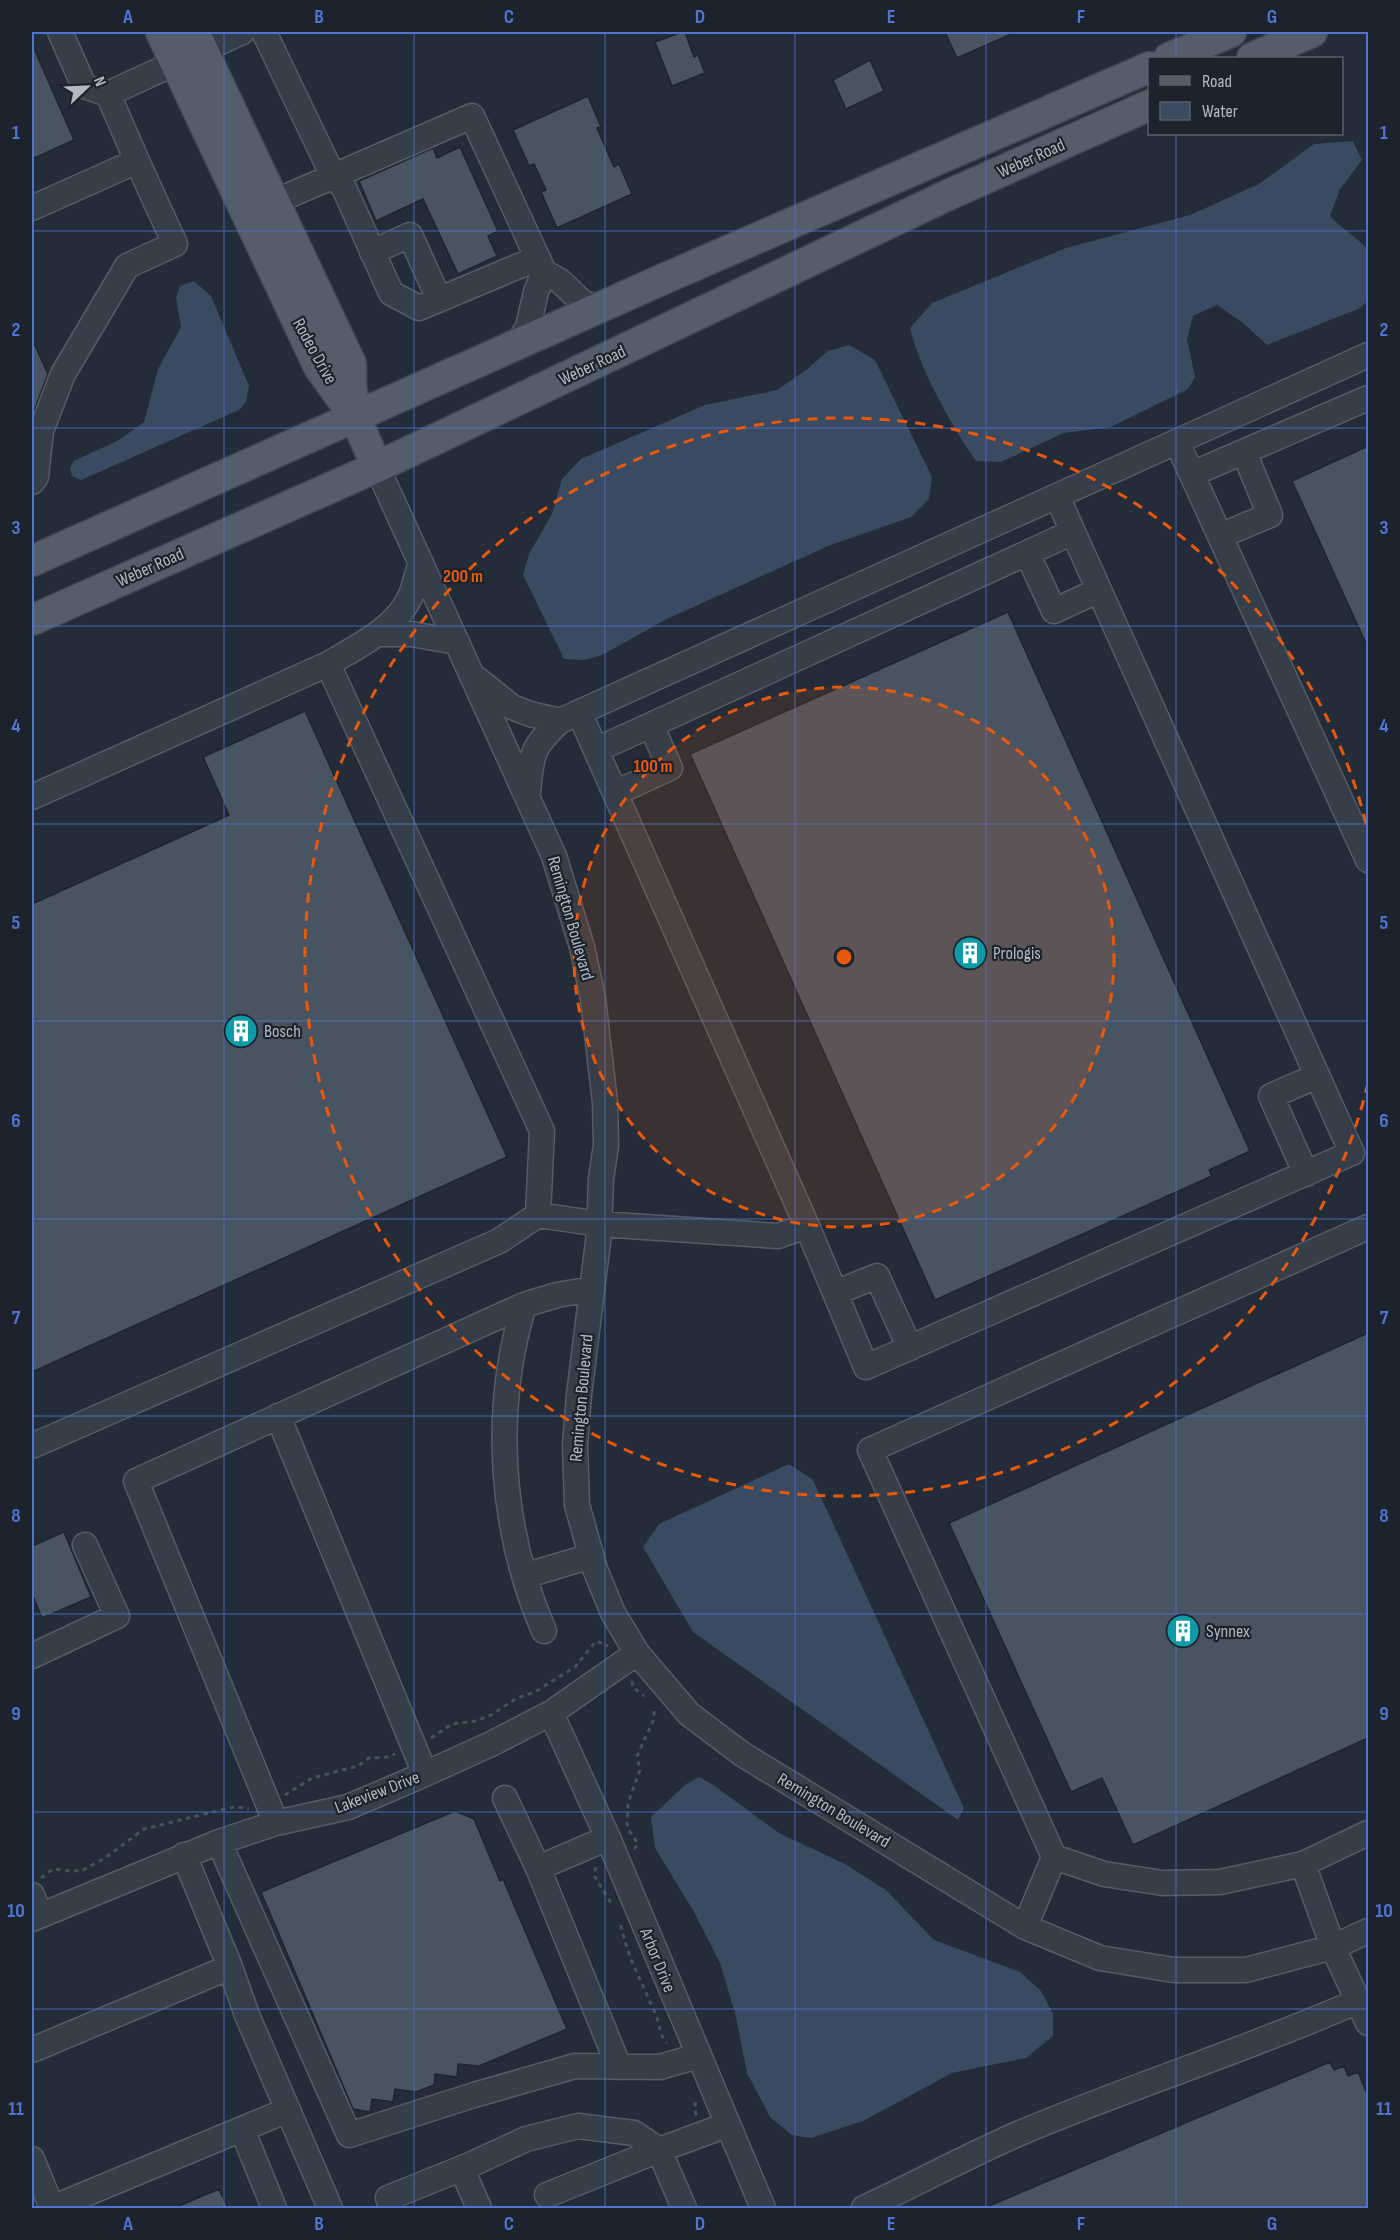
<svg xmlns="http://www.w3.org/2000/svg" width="1400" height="2240" font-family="'Sofia Sans Condensed',sans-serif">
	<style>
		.water { fill: #394a61 }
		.building { fill: #495462; stroke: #1e252f; stroke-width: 1.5 }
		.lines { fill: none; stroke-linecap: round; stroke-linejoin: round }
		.minor-casing { stroke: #545c66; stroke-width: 27 }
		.major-casing { stroke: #404752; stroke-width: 33 }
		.path { stroke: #425457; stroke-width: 3; stroke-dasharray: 4.5 4.5; stroke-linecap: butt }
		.minor { stroke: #363e49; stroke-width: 24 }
		.major { stroke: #545d69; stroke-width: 30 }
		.grid { fill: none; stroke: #5173d1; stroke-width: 1.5; stroke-opacity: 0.55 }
		.ring { fill: none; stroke: #e8590c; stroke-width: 3; stroke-dasharray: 10 8 }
		.labels { text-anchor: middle; stroke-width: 4.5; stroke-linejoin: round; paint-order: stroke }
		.street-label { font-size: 18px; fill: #b1b9c5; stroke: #1c232d }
		.poi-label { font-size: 18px; fill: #b1b9c5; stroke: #1c232d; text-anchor: start }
		.centre { fill: #e8590c; stroke: #1c232d; stroke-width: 3 }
		.ring-label { font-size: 18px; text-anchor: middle; font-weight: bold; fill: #e8590c; stroke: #1c232d; stroke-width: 4.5; stroke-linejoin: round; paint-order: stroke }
		.neatline { fill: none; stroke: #5173d1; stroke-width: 2 }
		.grid-label { font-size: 20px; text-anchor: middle; font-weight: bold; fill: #5173d1 }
	</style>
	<rect width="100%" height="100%" fill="#232c38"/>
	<path class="water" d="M1353,141L1362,160L1340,189L1330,216C1342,229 1357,237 1368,250V301L1358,309L1267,345L1242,322L1217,305L1193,316L1187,339L1195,377L1188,389L1111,427L1064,433L1001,462L976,461C950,423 921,372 910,328L932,303L1066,248L1190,215L1259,184L1314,144Z
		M194,281L211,296L249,386L246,402L239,410L88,477L81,480L72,476L70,468L74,461L119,440L144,422L158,369L181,327L176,298L180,286Z
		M849,345L875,360L932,477L929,499L911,517L828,546L667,619L602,655L585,660L564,659L523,575L529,554L552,514L562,479L581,459L705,405L777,390L806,370L828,351Z
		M789,1464L813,1480L964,1808L958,1820L693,1632L643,1547L659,1524Z
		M699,1777L712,1784L779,1833L845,1864L886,1890L934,1940L1020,1972L1041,1991L1053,2014V2036L1026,2058L952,2073L863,2121L811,2138L792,2135L770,2117L747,2073L735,2013L720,1963L694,1912L655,1848L651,1817L686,1784Z"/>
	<path class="building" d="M682,32H685L694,57L698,55L705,73L672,86L655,42Z
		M945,32H1016L957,58Z
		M32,44L74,140L32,159Z
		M870,60L884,91L846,109L833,80Z
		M588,96L601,127L597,128L614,167L619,164L632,194L557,228L541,192L546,190L534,164L529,166L513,130Z
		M460,147L498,231L488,236L497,256L458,274L423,199L376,221L359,181L433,148L437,158Z
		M32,339L48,374L32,416Z
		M1368,446V648L1292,481Z
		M1008,612L1250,1151L1209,1170L1212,1176L935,1300L690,754Z
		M305,711L507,1157L32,1372V904L229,815L203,757Z
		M1368,1333V1738L1133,1845L1102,1778L1071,1792L949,1523Z
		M64,1532L91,1597L42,1618L32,1593V1546Z
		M455,1811L474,1819L500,1881L503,1879L567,2029L479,2066L458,2064L457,2077L435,2074L434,2085L416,2092L395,2089L393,2102L372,2099L370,2112L353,2109L261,1892Z
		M1330,2062L1334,2070L1344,2066L1348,2076L1358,2072L1368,2096V2208H984Z
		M219,2189L228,2208H174Z"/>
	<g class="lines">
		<defs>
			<path id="minor" d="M60,32L84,86L108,94L242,32
				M264,32L333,176L344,188L391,293L419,308L538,258
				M108,94L137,161
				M274,202L472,116L544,272
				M32,208L137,161L175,244L127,266L63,374L41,431L36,477L32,482
				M372,252L410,235L439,299
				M516,346L528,327L536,292L544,272L560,281L583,303L599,307
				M1177,442L1368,860
				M377,467L554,856L582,947L593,998L599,1051L605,1102L606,1145L601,1179L599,1234L579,1395L575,1445L577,1505L595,1569L613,1613L637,1653L689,1714L742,1754L1025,1927L1100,1958L1174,1970H1246L1333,1947L1368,1931
				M1192,474L1368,398
				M1220,536L1270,515L1244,452
				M1027,553L1054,611L1099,590
				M377,634H411L457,642
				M328,664C358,646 397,628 411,595C415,584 417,573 421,563
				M477,679L512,707L530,714L560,721
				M651,725L1073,532L1057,496
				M596,750L651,725L670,768L615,793
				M528,792C532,753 531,748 560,721L1368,355
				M32,797L328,664L542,1131L538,1215
				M1306,1174L1271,1096L1317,1076
				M807,1226L866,1367L1352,1153L1073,532
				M1368,1227L870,1450L1054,1857L1104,1874L1163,1883L1220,1882L1303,1864L1333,1947L1368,2023
				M835,1293L877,1276L910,1348
				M524,1305C492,1411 500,1529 544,1631
				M278,1416L425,1774
				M32,1446L499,1241L538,1215L600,1224L778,1236L807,1226L579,712
				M524,1576L591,1556
				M32,1656L117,1616L85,1545
				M551,1713L608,1838L763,2208
				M505,1798L538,1868L619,2067
				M276,1823L136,1481L524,1305L557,1295L592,1289
				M219,1842L349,2135L474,2095L575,2066L660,2067L698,2056
				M184,1855L230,1967L247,2015L330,2208
				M1303,1864L1368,1833
				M538,1868L608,1838
				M32,1895L40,1915
				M32,1919L219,1842L276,1823L348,1807L416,1778L491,1744L551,1713L637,1653
				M1025,1927L1054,1857
				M32,2050L230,1967
				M242,2129L288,2110
				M32,2159L52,2208L242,2129L274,2208
				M462,2169L479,2208
				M392,2208L388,2198L470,2165L526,2139L578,2126L634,2133L659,2150L547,2195
				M684,2208L659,2150L727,2125
				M864,2208C916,2184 967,2156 1020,2133C1131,2086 1247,2050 1358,2001"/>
			<path id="major" d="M161,32L319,367L355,417L377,467
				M194,32L351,364V385L355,416
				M1169,58L1231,32
				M1252,58L1312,32
				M32,561L668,277L1150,67
				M32,620L377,467L948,195L1150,105"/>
		</defs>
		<use href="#minor" class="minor-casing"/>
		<use href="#major" class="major-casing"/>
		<path class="path" d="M632,1681L633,1687L644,1696
			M431,1738L452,1724L476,1721L491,1715L517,1698L535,1692L554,1680L575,1667L596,1641L608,1646
			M285,1795L312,1778L358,1766L369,1758L388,1757L395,1754
			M634,1849L638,1844L630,1832L627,1823L628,1803L640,1770L637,1756L654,1719V1708
			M596,1867L594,1873L595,1877L611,1903
			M41,1878L53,1869L73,1871L83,1870L105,1858L144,1829L229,1808L237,1807L249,1809
			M621,1925C627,1957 643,1984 655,2013C660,2023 659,2035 667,2043
			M695,2102L696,2116"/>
		<use href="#minor" class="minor"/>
		<use href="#major" class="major"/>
	</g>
	<path class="grid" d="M224,32V2208M414,32V2208M605,32V2208M795,32V2208M986,32V2208M1176,32V58M1176,134V2208M32,231H1368M32,428H1368M32,626H1368M32,824H1368M32,1021H1368M32,1219H1368M32,1416H1368M32,1614H1368M32,1812H1368M32,2009H1368"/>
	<circle cx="844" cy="957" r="270" fill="#e8590c" fill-opacity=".12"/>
	<g class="ring">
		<circle cx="844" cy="957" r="270"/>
		<path d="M1368 1083A539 539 0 1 1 1368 831"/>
	</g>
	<defs>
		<symbol id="building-disc" viewBox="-11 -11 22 22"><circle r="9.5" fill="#0f9aa8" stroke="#1c232d"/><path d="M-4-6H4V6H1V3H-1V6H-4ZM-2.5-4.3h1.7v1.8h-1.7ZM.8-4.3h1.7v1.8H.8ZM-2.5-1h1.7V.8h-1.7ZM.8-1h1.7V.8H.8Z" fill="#fff"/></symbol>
	</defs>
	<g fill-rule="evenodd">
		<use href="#building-disc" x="951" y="934" width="38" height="38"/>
		<use href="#building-disc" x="222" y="1012" width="38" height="38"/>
		<use href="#building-disc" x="1164" y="1612" width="38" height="38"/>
	</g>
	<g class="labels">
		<g class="street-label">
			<text transform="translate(1031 158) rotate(-24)" y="6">Weber Road</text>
			<text transform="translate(315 351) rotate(61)" y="6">Rodeo Drive</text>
			<text transform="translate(592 365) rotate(-25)" y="6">Weber Road</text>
			<text transform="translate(150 567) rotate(-24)" y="6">Weber Road</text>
			<text transform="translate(571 918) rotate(74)" y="6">Remington Boulevard</text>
			<text transform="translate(581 1398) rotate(-85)" y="6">Remington Boulevard</text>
			<text transform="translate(377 1792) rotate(-21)" y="6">Lakeview Drive</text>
			<text transform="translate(834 1810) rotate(31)" y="6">Remington Boulevard</text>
			<text transform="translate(658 1960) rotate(68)" y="6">Arbor Drive</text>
		</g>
		<g class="poi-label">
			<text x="993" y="959">Prologis</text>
			<text x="264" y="1037">Bosch</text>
			<text x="1206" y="1637">Synnex</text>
		</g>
	</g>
	<circle cx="844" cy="957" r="9" class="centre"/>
	<g class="ring-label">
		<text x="463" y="582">200 m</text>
		<text x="653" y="772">100 m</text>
	</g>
	<rect width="1400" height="2240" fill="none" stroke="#1c232d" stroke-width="66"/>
	<rect x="1148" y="57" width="195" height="78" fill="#1c232d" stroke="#585f6a" stroke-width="1.5"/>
	<rect x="1160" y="76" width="30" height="9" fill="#545d69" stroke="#585f6a" stroke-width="1.5"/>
	<text x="1202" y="87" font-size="18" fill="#b1b9c5">Road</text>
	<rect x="1160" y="102" width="30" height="18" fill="#394a61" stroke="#585f6a" stroke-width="1.5"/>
	<text x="1202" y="117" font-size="18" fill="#b1b9c5">Water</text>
	<g transform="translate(87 87) rotate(67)" stroke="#1c232d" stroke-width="4.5" paint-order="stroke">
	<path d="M0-4.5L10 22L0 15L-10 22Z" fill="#b1b9c5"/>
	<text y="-9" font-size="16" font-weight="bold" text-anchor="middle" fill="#b1b9c5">N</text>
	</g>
	<rect x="33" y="33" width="1334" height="2174" class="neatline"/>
	<g class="grid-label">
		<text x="128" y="23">A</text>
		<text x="319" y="23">B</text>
		<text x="509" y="23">C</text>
		<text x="700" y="23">D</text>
		<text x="891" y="23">E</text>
		<text x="1081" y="23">F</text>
		<text x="1272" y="23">G</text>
		<text x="16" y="139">1</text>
		<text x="1384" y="139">1</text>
		<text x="16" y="336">2</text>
		<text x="1384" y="336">2</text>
		<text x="16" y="534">3</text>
		<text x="1384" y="534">3</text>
		<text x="16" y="732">4</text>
		<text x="1384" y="732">4</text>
		<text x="16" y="929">5</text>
		<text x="1384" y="929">5</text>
		<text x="16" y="1127">6</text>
		<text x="1384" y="1127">6</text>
		<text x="16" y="1324">7</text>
		<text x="1384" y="1324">7</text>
		<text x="16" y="1522">8</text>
		<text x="1384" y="1522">8</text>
		<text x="16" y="1720">9</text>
		<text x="1384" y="1720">9</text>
		<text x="16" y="1917">10</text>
		<text x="1384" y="1917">10</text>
		<text x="16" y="2115">11</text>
		<text x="1384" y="2115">11</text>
		<text x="128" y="2230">A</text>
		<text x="319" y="2230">B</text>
		<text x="509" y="2230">C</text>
		<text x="700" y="2230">D</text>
		<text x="891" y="2230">E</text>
		<text x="1081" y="2230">F</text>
		<text x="1272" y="2230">G</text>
	</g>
</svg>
